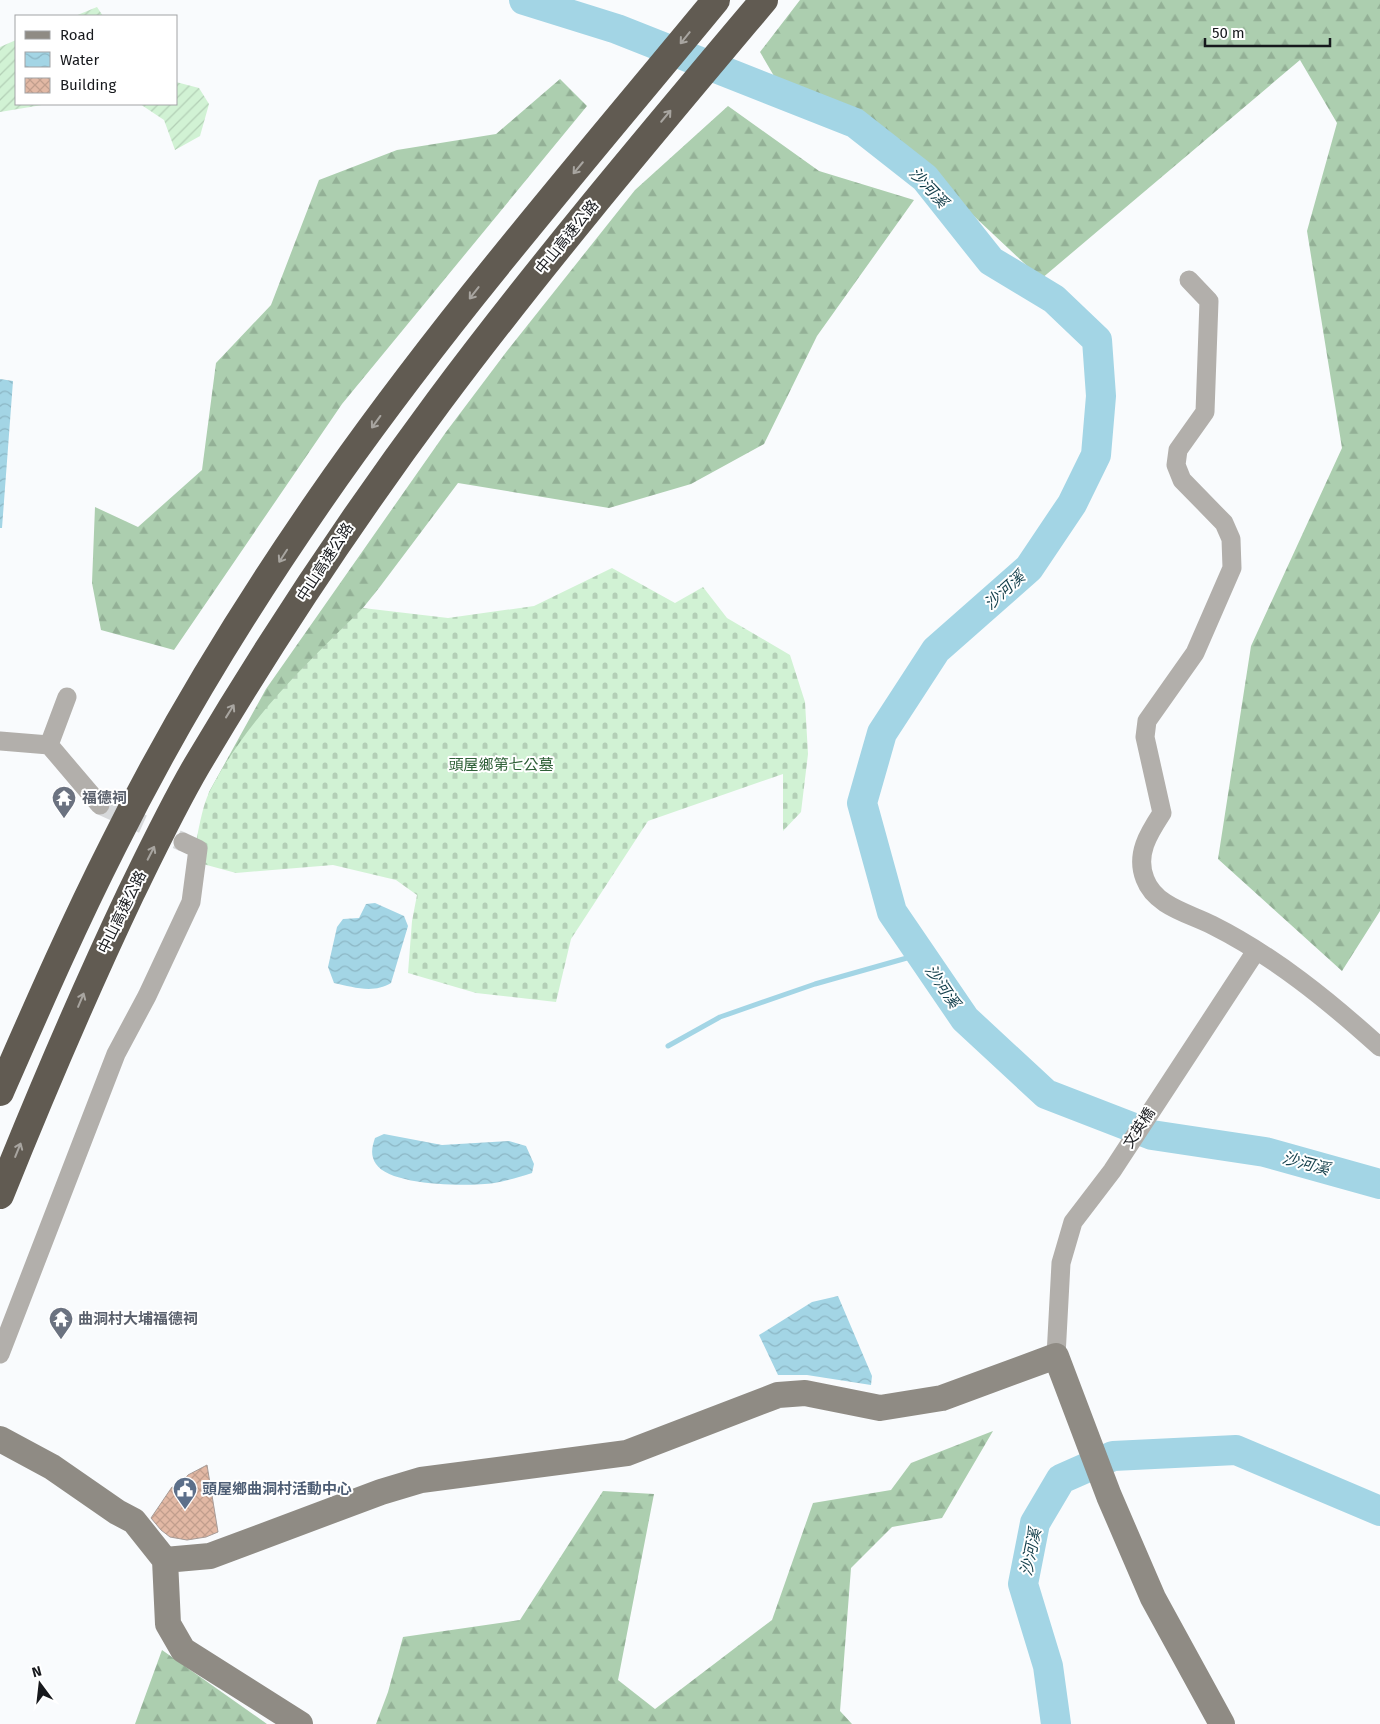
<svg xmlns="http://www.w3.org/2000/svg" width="1380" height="1724" font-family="'Fira Sans','Noto Sans TC',sans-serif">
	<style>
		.forest { fill: url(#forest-firs) }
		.cemetery { fill: url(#cemetery-stones) }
		.garden { fill: url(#garden-furrows) }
		.water { fill: url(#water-waves) }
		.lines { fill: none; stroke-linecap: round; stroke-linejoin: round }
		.stream { stroke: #a3d5e5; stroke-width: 5 }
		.river { stroke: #a3d5e5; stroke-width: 30 }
		.building { fill: url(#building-cross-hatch); stroke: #a79b96 }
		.street-tunnel { stroke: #d7d9db; stroke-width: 19; stroke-dasharray: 19 9; stroke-linecap: butt }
		.street { stroke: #b2afab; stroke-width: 19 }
		.secondary { stroke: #8f8b84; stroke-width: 26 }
		.highway { stroke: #615b52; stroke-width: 28 }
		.oneway { stroke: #a8a5a0 }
		.labels { text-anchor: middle; stroke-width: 4; stroke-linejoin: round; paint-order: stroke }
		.street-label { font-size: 15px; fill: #17191d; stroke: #fff }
		.park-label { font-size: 15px; fill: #2e6037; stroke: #fff }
		.worship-label { font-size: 15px; font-weight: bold; fill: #5b616d; stroke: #fff; text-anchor: start }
		.service-label { font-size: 15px; font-weight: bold; fill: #4e5e75; stroke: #fff; text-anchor: start }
		.water-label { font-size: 16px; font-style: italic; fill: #123e4a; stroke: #fff }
	</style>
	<defs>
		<pattern id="forest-firs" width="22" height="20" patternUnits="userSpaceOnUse" patternTransform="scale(1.25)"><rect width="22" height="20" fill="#acceaf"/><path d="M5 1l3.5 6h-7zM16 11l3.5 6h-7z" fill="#93b096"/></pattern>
		<pattern id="cemetery-stones" width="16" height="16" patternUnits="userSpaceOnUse" patternTransform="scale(1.25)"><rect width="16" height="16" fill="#d1f2d4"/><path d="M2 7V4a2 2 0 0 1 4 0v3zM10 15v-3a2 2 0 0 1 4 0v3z" fill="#b3cfb6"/></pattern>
		<pattern id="garden-furrows" width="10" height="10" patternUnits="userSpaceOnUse" patternTransform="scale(1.25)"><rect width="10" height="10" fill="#d1f2d4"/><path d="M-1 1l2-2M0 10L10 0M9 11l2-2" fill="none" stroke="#b3cfb6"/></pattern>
		<pattern id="water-waves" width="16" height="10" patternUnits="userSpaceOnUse" patternTransform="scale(1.25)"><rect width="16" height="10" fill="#a3d5e5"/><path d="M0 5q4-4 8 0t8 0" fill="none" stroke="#8cb6c4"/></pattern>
		<pattern id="building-cross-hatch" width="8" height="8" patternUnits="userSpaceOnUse" patternTransform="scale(1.25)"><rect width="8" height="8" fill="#e2b8a4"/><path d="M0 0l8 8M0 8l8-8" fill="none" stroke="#c19e8d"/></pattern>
	</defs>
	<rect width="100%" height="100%" fill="#f9fbfd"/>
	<path class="forest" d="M800,0H1380V911L1342,971L1218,859L1251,646L1342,448L1307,231L1337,123L1300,60L1041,279L880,128L774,76L760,52Z
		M560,79L587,106L342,404L174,650L101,630L92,583L95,507L138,527L202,470L216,363L271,305L319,180L397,150L496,134Z
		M728,106L819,171L914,200L817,336L764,444L691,484L609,508L458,483L379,588L269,725L202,822L209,792L266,689L446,432L507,351L635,190Z
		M993,1431L942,1518L892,1527L851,1568L840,1711L852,1724H376L388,1692L403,1637L520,1620L603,1491L654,1494L618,1680L655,1709L772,1620L813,1503L891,1490L911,1463Z
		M162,1650L267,1724H135Z"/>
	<path class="cemetery" d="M612,568L675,603L703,587L727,618L790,655L805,702L808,754L801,812L783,831V774L648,821L571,939L556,1002L476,993L408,973L412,921L417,895L396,880L333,865L236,873L192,861C197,842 201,807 210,791C246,720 307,663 363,608L448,618L534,606Z"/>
	<path class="garden" d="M97,7L103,16H75Z
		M16,40V104H48L0,112V47Z
		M176,82L199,88L209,104L200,136L175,150L164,120L140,104H176Z"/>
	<path class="water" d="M0,379L13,381L2,528H0Z
		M375,903L404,916L408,926L391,983C373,994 353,987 334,983L328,967L337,927L343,919L359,918L366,904Z
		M384,1134L442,1145L509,1141L526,1146L534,1164L532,1173C519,1177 507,1181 494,1183C469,1187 390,1186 376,1164C370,1155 372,1147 375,1138Z
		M838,1296L872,1376L871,1385L807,1375H778L759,1335L812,1302Z"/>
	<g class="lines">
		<path class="stream" d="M668,1046L720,1017L815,984L921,954"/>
		<path class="river" d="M524,0L617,29L855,123L925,178L991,261L1054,299L1097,340L1101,396L1096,455L1072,504L1029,568L936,650L882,733L862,803L892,912L965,1019L1046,1094L1152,1135L1265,1152L1380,1184
			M1056,1724L1048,1666L1023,1584L1035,1523L1061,1479L1113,1456L1236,1450L1380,1511"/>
	</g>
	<path class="building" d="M207,1465L218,1532L206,1537L187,1540L170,1537L161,1530L151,1518L172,1487L177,1488L188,1475Z"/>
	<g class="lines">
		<path class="street-tunnel" d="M100,805L183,842"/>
		<path class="street" d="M1189,280L1209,301L1205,412L1178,450L1176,465L1182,480L1224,523L1231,539L1232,568L1195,653L1147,721L1145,737L1162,813C1149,833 1135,854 1145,879C1155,906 1188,913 1212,925C1274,956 1329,1001 1380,1047
			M0,741L49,745L100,805
			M49,745L67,697
			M0,1354L116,1054L147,996L191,902L198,849L183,842
			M1056,1356L1061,1263L1073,1222L1112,1171L1256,951"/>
		<path class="secondary" d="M0,1439L52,1467L117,1512L134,1521L165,1560L168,1624L183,1650L300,1724
			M165,1560L210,1556L381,1492L421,1480L627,1453L778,1395L805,1393L880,1408L942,1398L1056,1356L1109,1496L1153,1598L1222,1724"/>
		<path class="highway" d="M0,1092C36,1010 72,927 113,846C172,727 243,611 319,501C440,326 580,165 716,0
			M0,1195C41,1093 84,992 131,893C152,850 173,806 197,765C271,640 352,518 439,401C542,263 653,132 764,0"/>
	</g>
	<defs><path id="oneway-shaft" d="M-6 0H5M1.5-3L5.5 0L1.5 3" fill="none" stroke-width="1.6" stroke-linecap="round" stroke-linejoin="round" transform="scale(1.25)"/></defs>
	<g class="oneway">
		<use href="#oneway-shaft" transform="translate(685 38) rotate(129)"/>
		<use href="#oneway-shaft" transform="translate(666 116) rotate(-50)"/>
		<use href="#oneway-shaft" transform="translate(578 168) rotate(130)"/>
		<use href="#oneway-shaft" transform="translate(474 293) rotate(128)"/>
		<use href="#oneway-shaft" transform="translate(376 422) rotate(126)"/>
		<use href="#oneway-shaft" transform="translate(283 556) rotate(123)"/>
		<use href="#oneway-shaft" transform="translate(230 711) rotate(-58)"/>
		<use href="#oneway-shaft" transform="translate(151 853) rotate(-63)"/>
		<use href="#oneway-shaft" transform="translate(81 1000) rotate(-67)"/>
		<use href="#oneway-shaft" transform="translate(18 1150) rotate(-68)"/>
	</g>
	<defs>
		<symbol id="temple-pin" viewBox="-11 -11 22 30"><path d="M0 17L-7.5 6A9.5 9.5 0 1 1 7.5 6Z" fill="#6b7280" stroke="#fff"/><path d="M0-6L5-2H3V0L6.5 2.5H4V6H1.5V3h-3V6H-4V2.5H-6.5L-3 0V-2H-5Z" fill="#fff"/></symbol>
		<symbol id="civic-pin" viewBox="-11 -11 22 30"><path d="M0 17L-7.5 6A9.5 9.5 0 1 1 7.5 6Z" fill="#5c6f8a" stroke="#fff"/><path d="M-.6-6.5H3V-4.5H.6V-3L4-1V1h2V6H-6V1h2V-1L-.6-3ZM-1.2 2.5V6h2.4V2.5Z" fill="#fff"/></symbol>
	</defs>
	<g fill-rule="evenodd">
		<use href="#temple-pin" x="50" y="784" width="28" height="38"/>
		<use href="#temple-pin" x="47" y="1305" width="28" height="38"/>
		<use href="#civic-pin" x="171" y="1475" width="28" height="38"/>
	</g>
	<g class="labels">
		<g class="street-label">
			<text transform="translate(567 237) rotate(-51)" y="5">中山高速公路</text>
			<text transform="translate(325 562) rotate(-57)" y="5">中山高速公路</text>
			<text transform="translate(122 912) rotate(-64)" y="5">中山高速公路</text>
			<text transform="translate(1139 1128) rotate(-57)" y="5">文英橋</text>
		</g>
		<g class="park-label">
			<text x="501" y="770">頭屋鄉第七公墓</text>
		</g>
		<g class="worship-label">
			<text x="82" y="803">福德祠</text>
			<text x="78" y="1324">曲洞村大埔福德祠</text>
		</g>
		<g class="service-label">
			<text x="202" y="1494">頭屋鄉曲洞村活動中心</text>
		</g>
		<g class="water-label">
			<text transform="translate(929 187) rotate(47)" y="6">沙河溪</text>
			<text transform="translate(1004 590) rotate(-42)" y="6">沙河溪</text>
			<text transform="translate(943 986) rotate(56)" y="6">沙河溪</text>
			<text transform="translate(1306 1163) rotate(15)" y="6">沙河溪</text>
			<text transform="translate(1030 1552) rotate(-78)" y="6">沙河溪</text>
		</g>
	</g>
	<rect x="15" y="15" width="162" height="90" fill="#ffffff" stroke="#a2a3a5"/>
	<rect x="25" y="31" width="25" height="8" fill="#8f8b84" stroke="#a2a3a5"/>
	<text x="60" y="40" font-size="15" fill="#17191d">Road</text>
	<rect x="25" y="52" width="25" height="15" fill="url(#water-waves)" stroke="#a2a3a5"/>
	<text x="60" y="65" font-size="15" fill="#17191d">Water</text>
	<rect x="25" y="78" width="25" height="15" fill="url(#building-cross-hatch)" stroke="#a2a3a5"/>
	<text x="60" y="90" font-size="15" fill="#17191d">Building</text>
	<g transform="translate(40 1684) rotate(345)" stroke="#ffffff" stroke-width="4" paint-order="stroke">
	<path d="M0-4L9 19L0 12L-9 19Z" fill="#17191d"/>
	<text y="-8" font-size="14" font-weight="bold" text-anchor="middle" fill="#17191d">N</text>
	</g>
	<path d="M1205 38v8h125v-8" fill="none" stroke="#17191d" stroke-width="2.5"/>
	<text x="1212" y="38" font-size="15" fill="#17191d" stroke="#ffffff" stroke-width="4" paint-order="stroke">50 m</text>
</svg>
